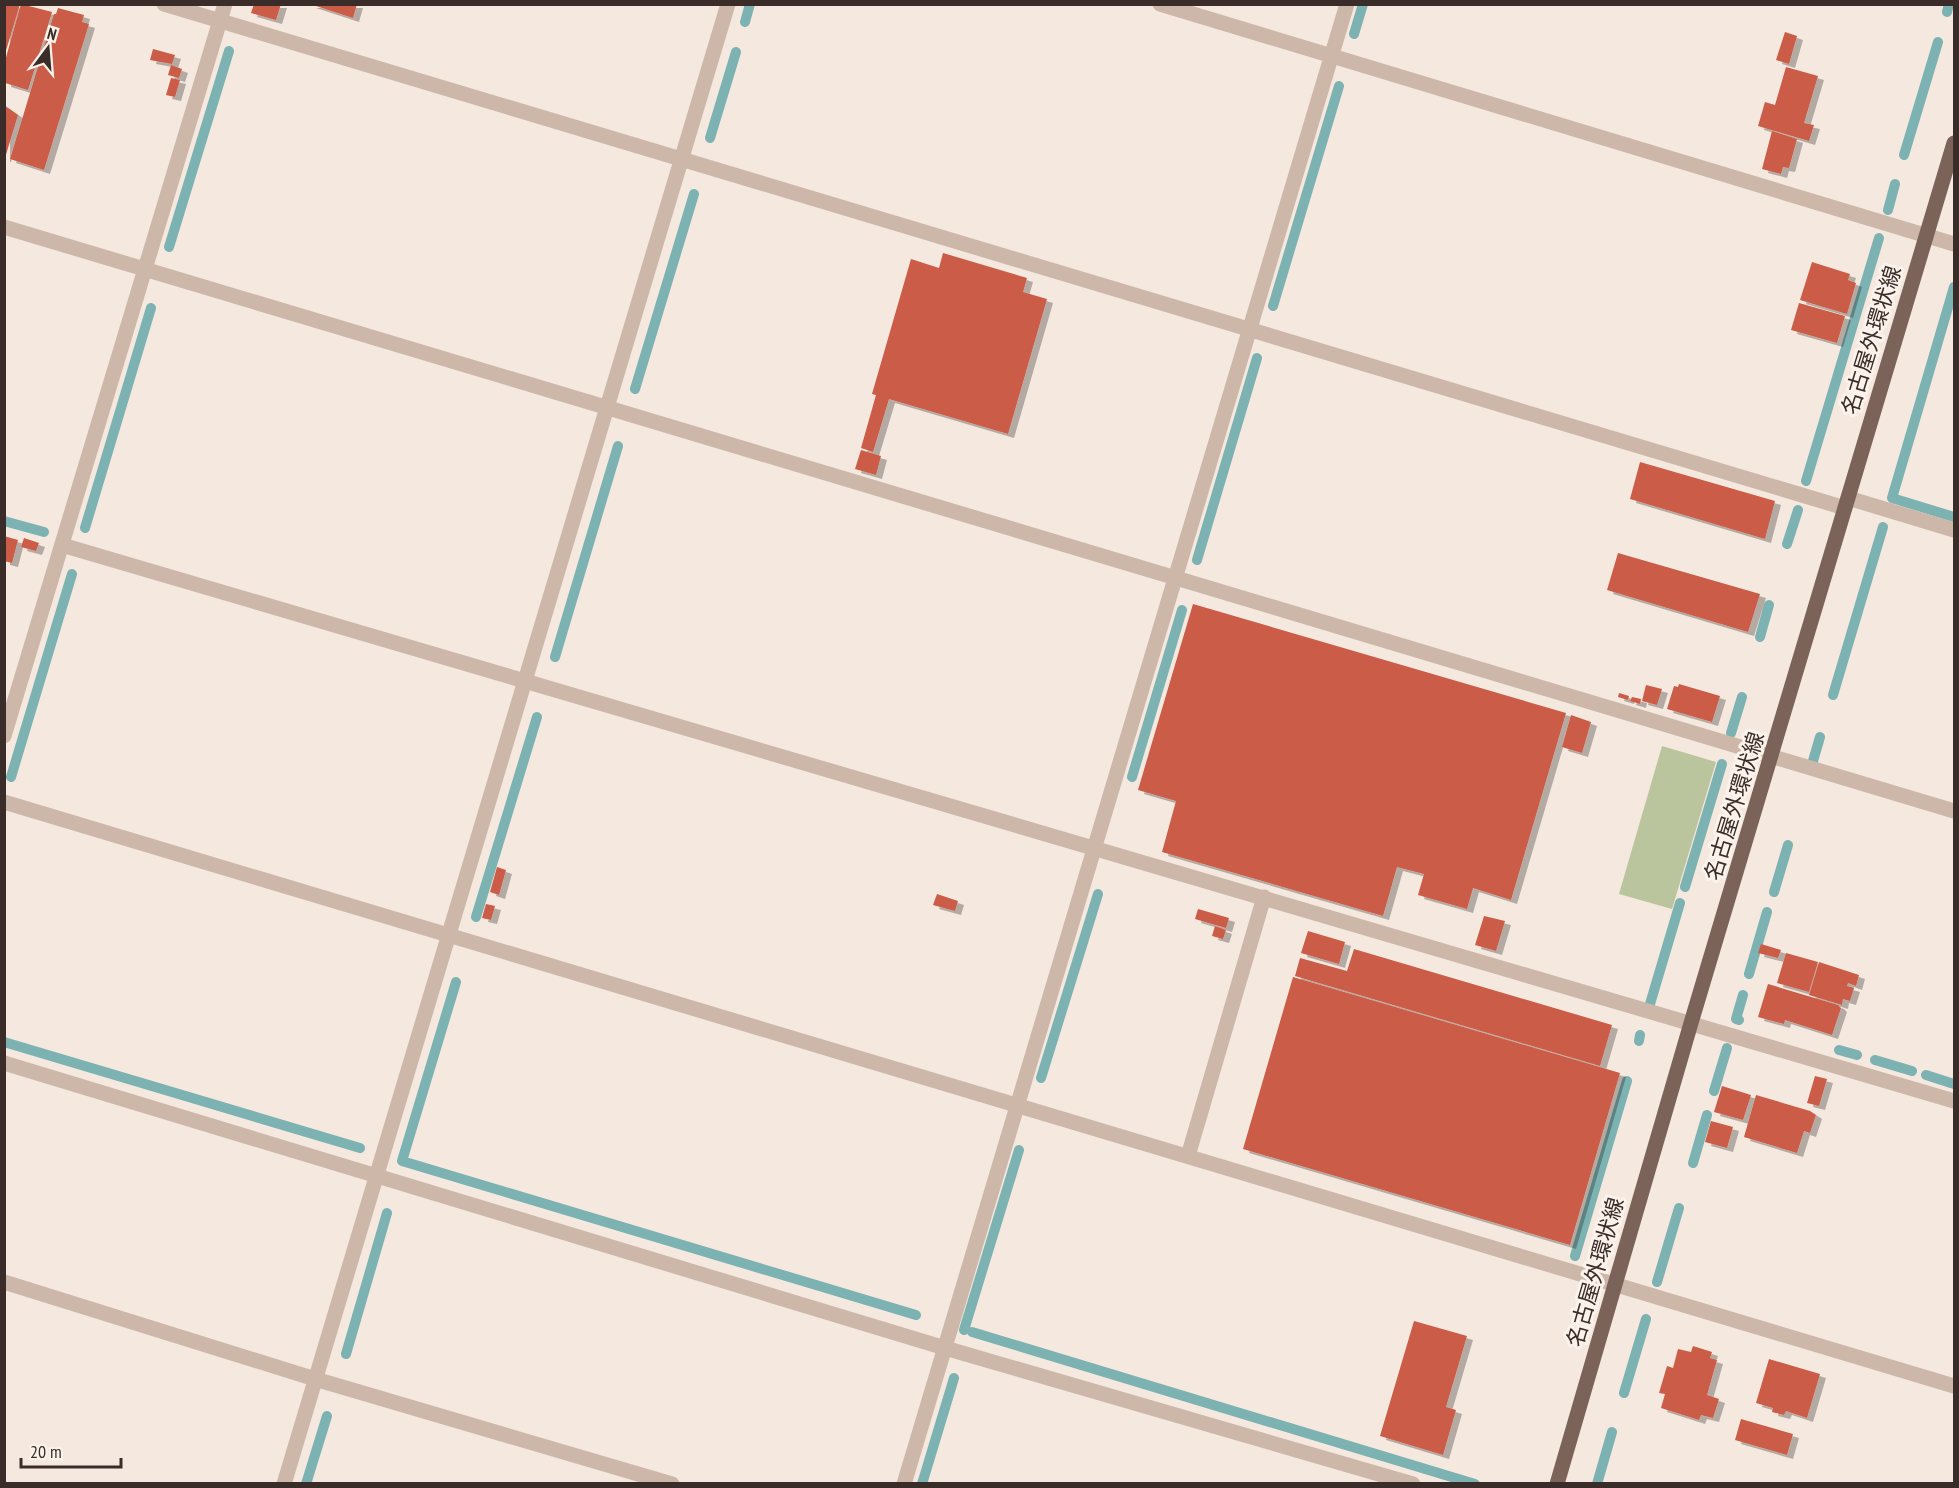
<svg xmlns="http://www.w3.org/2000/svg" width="1959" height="1488" font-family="'PT Sans Narrow','Noto Sans JP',sans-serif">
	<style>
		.green { fill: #bac49d }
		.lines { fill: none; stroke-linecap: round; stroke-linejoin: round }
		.stream { stroke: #7cb2b1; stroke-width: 10 }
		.building { fill: #cb5c46; filter: url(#shadow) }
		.minor { stroke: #cdb7a9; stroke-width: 15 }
		.major { stroke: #7c635a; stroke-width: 15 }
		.labels { text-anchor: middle; stroke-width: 6; stroke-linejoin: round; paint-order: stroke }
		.street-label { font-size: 22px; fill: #3a2d29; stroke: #fbf3eb }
	</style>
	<defs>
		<filter id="shadow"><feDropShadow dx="6" dy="4" stdDeviation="0" flood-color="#0004"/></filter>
	</defs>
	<rect width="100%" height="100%" fill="#f4e8df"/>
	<path class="green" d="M1662,746L1716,762L1672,909L1619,894Z"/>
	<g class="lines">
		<path class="stream" d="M1947,12L1949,4
			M745,22L750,4
			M1354,34L1363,4
			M710,138L736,52
			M1904,155L1938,42
			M1888,210L1895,184
			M169,247L229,51
			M1954,287L1892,498L1954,517
			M1273,306L1339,86
			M635,389L694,194
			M1806,481L1879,238
			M4,521L44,532
			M85,528L151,308
			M1787,544L1798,510
			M1197,560L1257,358
			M1760,637L1769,605
			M555,657L618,446
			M1833,695L1883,527
			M1731,733L1742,697
			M1813,761L1820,737
			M11,777L72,574
			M1132,777L1182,610
			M1685,887L1722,764
			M1774,892L1788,845
			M476,917L537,717
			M1749,974L1767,912
			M456,982L402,1161L916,1315
			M1650,1004L1680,903
			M1739,1020L1736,1019L1743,995
			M1639,1041L1640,1035
			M4,1042L360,1148
			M1839,1050L1857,1055
			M1875,1060L1912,1071
			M1926,1075L1954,1084
			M1041,1078L1098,894
			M1714,1091L1727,1048
			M1693,1163L1707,1115
			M1575,1256L1627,1081
			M1657,1282L1679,1208
			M964,1330L1019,1150
			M972,1332L1475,1484
			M346,1354L387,1213
			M1624,1393L1646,1319
			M306,1484L327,1416
			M922,1484L954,1378
			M1597,1484L1612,1432"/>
	</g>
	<path class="building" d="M4,4H20L5,54H4Z
		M21,4L52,12L28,90L5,83V61Z
		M254,4H281L276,20L251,13Z
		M310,4H357L353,18Z
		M58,8L84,15L82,22L89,24L44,170L10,159L54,14H56Z
		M1785,32L1797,36L1789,64L1776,60Z
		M153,49L175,55L172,64L150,60Z
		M171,65L182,69L179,78L168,75Z
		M1786,67L1818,76L1804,123L1814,125L1809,141L1758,126L1765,102L1775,105Z
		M171,78L180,80L175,97L166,95Z
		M4,105L18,115L5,158H4Z
		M1772,131L1797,139L1789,168L1783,167L1781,174L1762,169Z
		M943,253L1027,278L1023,292L1047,299L1008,434L889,399L873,452L861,448L876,395L872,394L911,259L939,268Z
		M1812,262L1850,274L1848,280L1856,283L1847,314L1800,300Z
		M1799,303L1845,316L1837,343L1791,330Z
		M861,450L881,456L876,475L855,469Z
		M1640,462L1775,501L1765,539L1630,499Z
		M4,536L18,540L12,563L4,561Z
		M24,538L39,543L36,551L21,547Z
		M1618,553L1760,594L1748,632L1607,590Z
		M1193,604L1566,713L1511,900L1473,888L1467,909L1418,895L1424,874L1397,867L1383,916L1162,852L1176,801L1138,790Z
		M1679,684L1720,696L1712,722L1667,709L1674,686L1678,687Z
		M1646,685L1662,689L1657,705L1642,701Z
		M1619,693L1629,696L1628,700L1618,697Z
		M1632,697L1641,699L1640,704L1630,701Z
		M1571,715L1591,722L1582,753L1562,747Z
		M497,867L506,870L499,895L490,892Z
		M937,894L958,901L955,911L933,905Z
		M486,904L495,906L491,920L482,918Z
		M1198,909L1229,918L1226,928L1195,919Z
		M1484,916L1505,921L1496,951L1475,945Z
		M1215,926L1226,930L1223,939L1212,936Z
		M1308,931L1345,942L1339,964L1301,953Z
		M1761,944L1781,950L1778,958L1758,953Z
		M1354,949L1612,1025L1600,1066L1295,976L1300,958L1347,971Z
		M1786,953L1818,962L1809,992L1777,983Z
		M1819,962L1859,975L1856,986L1848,983L1847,986L1854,988L1850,1001L1843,999L1842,1005L1809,995Z
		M1293,977L1620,1073L1570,1245L1243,1149Z
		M1768,984L1838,1005L1841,1008L1832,1035L1785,1020L1784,1024L1758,1017Z
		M1815,1076L1827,1079L1819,1106L1807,1103Z
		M1722,1086L1751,1095L1743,1120L1714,1112Z
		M1756,1095L1810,1111L1816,1115L1810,1133L1804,1131L1797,1153L1744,1137Z
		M1711,1121L1733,1127L1727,1148L1705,1142Z
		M1414,1321L1467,1336L1446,1407L1456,1410L1443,1455L1380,1436Z
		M1693,1346L1712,1352L1710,1358L1717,1360L1707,1395L1719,1399L1713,1418L1701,1415L1699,1420L1661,1408L1665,1394L1659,1393L1667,1366L1673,1368L1678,1349L1691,1352Z
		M1769,1359L1820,1374L1807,1418L1786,1411L1784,1415L1772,1412L1773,1408L1756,1403Z
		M1741,1419L1793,1434L1787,1455L1735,1440Z"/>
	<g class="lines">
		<path class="minor" d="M164,4L1845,508
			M1160,4L1954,244
			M4,227L1954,811
			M1848,498L1954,530
			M62,545L1954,1101
			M4,736L225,4
			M4,802L1954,1386
			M4,1063L945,1348L1413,1484
			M1188,1156L1264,897
			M4,1282L315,1379L672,1484
			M284,1484L728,4
			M904,1484L1347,4"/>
		<path class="major" d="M1557,1484L1691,1023L1954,143"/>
	</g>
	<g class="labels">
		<g class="street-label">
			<text transform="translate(1871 340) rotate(-73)" y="8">名古屋外環状線</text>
			<text transform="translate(1734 806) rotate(-73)" y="8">名古屋外環状線</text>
			<text transform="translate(1595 1272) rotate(-74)" y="8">名古屋外環状線</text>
		</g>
	</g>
	<rect width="1959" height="1488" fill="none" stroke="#3a2d29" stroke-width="12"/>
	<g transform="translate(48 48) rotate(16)" stroke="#fbf3eb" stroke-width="4.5" paint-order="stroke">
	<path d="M0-4.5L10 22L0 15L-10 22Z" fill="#3a2d29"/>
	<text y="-9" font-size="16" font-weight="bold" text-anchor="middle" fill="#3a2d29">N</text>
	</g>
	<path d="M21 1458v9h100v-9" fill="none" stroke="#3a2d29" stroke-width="3"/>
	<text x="30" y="1458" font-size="18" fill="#3a2d29" stroke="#fbf3eb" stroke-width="4.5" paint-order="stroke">20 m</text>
</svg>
